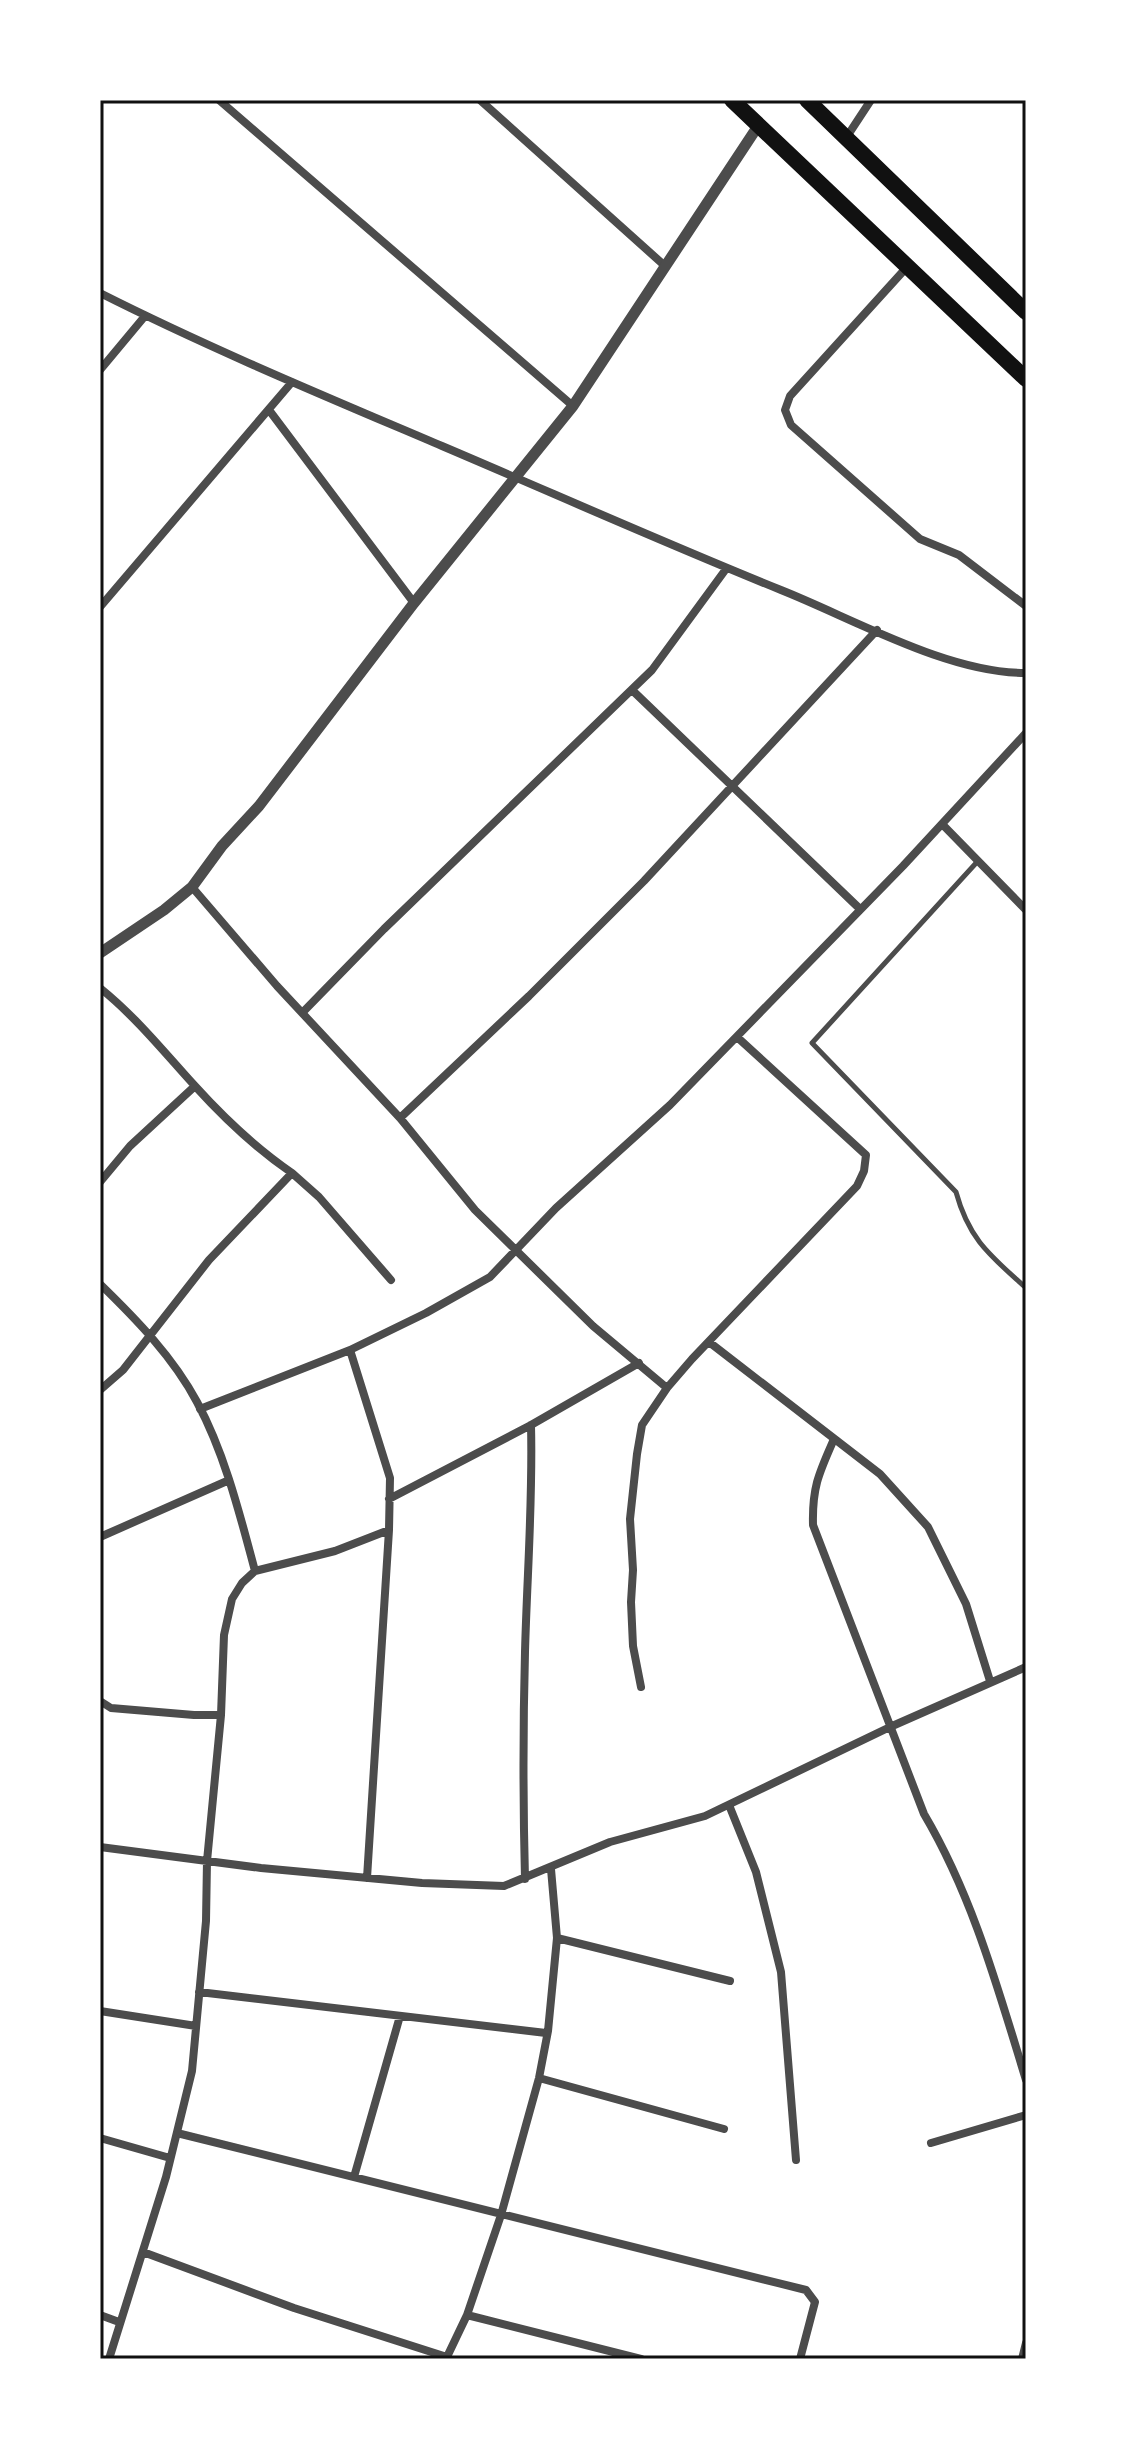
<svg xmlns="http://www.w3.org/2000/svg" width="1126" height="2459" font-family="'Golos Text',sans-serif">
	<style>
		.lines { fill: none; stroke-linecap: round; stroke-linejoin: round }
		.service { stroke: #4c4c4c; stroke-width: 5 }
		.minor { stroke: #4c4c4c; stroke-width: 8 }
		.tertiary { stroke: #4c4c4c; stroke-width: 11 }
		.trunk { stroke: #111; stroke-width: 16 }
		.neatline { fill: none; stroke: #111; stroke-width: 3 }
	</style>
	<rect width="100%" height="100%" fill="#fff"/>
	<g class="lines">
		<path class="service" d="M977,862L812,1043L956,1192C969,1240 991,1256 1026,1288"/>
		<path class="minor" d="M219,100L573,406
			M480,100L665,266
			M846,138L871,100
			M907,267L790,396L785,410L791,425L920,539L959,555L1026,606
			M100,293C211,349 327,397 442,446C555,494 667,544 781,590C854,619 947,673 1026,673
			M100,370L145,316
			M269,410L414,603
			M100,607L292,382
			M632,690L860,909
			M942,824L1026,910
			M192,887L277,986L400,1118L475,1210L593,1326L667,1388
			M100,988C136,1017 164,1052 195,1086C224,1118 257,1149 292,1173
			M303,1012L384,929L652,670L726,569
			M400,1118L529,996L644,881L877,630
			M100,1182L130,1146L195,1086
			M100,1284C136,1319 173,1357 197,1402C225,1454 240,1515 255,1571
			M709,1342L880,1474L928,1527L966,1604L990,1681
			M350,1350L390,1478L389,1530
			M100,1390L123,1370L209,1260L292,1173L319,1197L391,1280
			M200,1409L350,1350L426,1313L490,1277L556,1208L670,1105L903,866L1026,733
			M834,1439C819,1473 812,1487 813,1525L924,1814C973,1897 998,1989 1026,2080
			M389,1499L531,1425L639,1363
			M100,1537L227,1481
			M641,1687L633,1646L631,1602L633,1570L630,1519L637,1454L642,1425L667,1388L692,1359L857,1186L864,1171L866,1155L737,1037
			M100,1701L111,1708L194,1715H221
			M729,1805L756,1872L781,1972L796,2160
			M100,1847L261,1868L422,1883L504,1886L610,1842L705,1816L890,1727L1026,1667
			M525,1879C523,1803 523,1727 525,1652C527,1576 533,1501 531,1425
			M557,1938L730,1981
			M199,1992L546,2033
			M100,2011L196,2026
			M539,2078L724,2129
			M177,2133L806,2290L815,2302L800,2359
			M100,2138L170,2158
			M931,2143L1026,2115
			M354,2177L400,2016
			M143,2252L294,2308L447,2357
			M100,2315L119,2322
			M467,2315L641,2359
			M109,2359L166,2177L192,2071L206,1921L207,1861L221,1715L224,1635L232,1599L242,1583L255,1571L335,1551L389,1530L367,1878
			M446,2359L467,2315L501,2215L539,2078L548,2031L557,1938L551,1869
			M1022,2359L1026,2343"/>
		<path class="tertiary" d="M100,953L164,910L192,887L222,846L259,806L414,603L573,406L758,126"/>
		<path class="trunk" d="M732,100L1026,379
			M807,100L1026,312"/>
	</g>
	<rect width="1126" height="2459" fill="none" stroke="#ffffff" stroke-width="204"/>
	<rect x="102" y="102" width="922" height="2255" class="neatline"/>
</svg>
